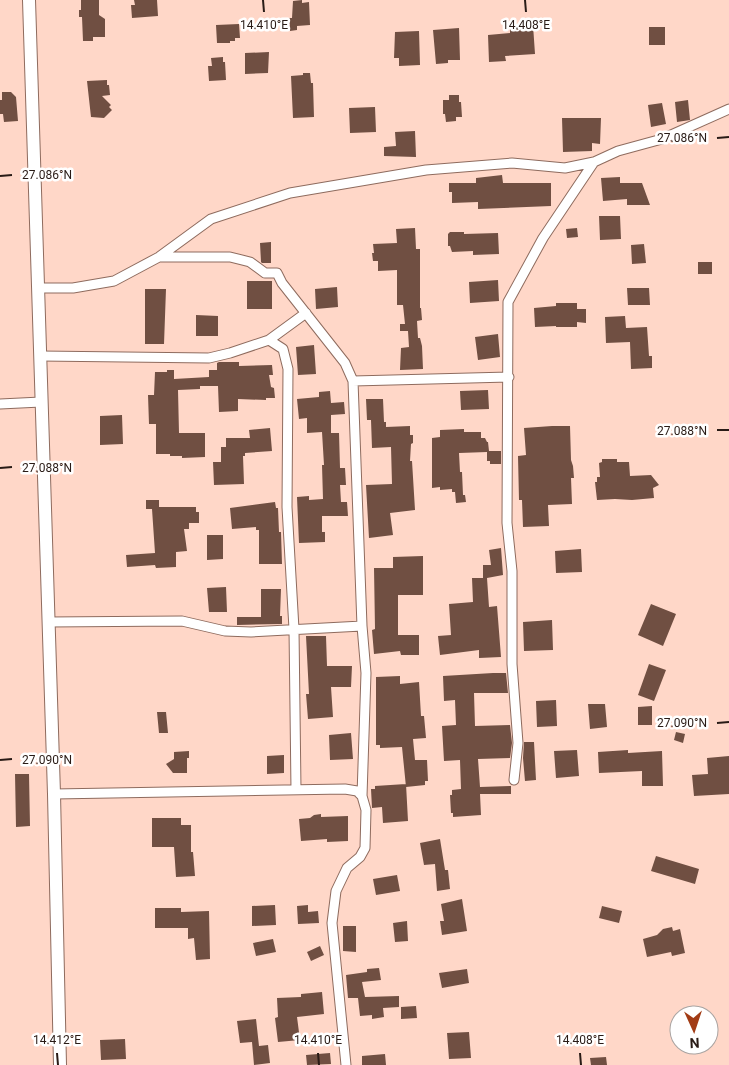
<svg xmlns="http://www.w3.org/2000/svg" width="729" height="1065" font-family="Roboto,sans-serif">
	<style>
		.building { fill: #704f42 }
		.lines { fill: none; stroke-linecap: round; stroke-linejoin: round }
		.street-casing { stroke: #8e6b5e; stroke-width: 11 }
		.secondary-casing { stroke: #8e6b5e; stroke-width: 14 }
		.street { stroke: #fff; stroke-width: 9 }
		.secondary { stroke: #fff; stroke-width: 12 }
		.ticks { fill: none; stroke: #291b16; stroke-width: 2 }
		.ticks-label { font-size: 12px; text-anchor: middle; fill: #291b16; stroke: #fff; stroke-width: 5; stroke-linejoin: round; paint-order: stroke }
	</style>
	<rect width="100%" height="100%" fill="#ffd7c8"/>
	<path class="building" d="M81,0H99V15L105,19V37H93V41H83L82,17H79V10H81Z
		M134,0H157L158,16L132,18L131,5H135Z
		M302,0V3L309,2L310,25L297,26V30L290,31L289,18H292L293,1Z
		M239,24L240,38H235V41H230V43H217L216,25Z
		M533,25L535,54L505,56L506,61L489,62L488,35L510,33V27Z
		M649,27H665V45H649Z
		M459,28L460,60H448V63L436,64L433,30Z
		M419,31L420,65L399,66V58H394L395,32Z
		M269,52L268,73L245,74V53Z
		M223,57V62H225L226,80L209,81L208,66H212L211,58Z
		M303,73H310L311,83H313L314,117L293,118L291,76L303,75Z
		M107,80V85H109L110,95L102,96L111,105L109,107L112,110L104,118L91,117L87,81Z
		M2,92H11L16,97L18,121L4,122L3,114H0V100H2Z
		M449,95H459V102H461L462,117H456V121L446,122L445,114H443V100H449Z
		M688,100L690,120L677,122L675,102Z
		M662,103L666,124L651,127L648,105Z
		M375,107L376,132L350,133L349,108Z
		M562,118H601L600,144L592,143V151L563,152Z
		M415,131L416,157L384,156V147L396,146L395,132Z
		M502,175L503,183H551V206L478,209V202L452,203V192H449V183H476V178Z
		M620,177V183H642L650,205H627V199L603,201L601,178Z
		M599,216H620L621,239L600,240Z
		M415,228L416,249H420V308H421L422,320L417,321L418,338H420L422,346L423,369L400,370L401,348L409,347L408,331H400V324H405L403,305H397V270L378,271V261H373L372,253H374L373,244L397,243L396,229Z
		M577,228L578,237L567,238L566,229Z
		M450,232H464V234L498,233L499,254L473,255V251L452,252L450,246H448V234Z
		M271,242V263H262L261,262L260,243Z
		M644,244L646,263L632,264L631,245Z
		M698,262H712V274H698Z
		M498,280L499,301L470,303L469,282Z
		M247,281H272V309H247Z
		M337,287L338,307L316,309L315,289Z
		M627,288H649L650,305H628Z
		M145,289H166L164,344H145Z
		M556,303H577V309H586V323L577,322V327H556V326L535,327L534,308L556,306Z
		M196,315L218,316V336H196Z
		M625,316L626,328L647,327L649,356H652V368L631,369L630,342L606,343L605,317Z
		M498,334L500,357L478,360L475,337Z
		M314,345L316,374L298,375L296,347Z
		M219,362H239V366L272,365L273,375H269L271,387L274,388L275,398H266V400L238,399V411L219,412L218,386H200V389L178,390L179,433H205V457L182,458V456H170V454H156V424H149L148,395H154L155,372H167V370H174V379L209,377V370H217V363Z
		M488,390L489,409L461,410L460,391Z
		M330,391L331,403L344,402L345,414L331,415V433H339L340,468H345L346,485H340L341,502H347L348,516H322V532H325V542L299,543L297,497L309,496V500L323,499L322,465H324L322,432L307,433V418L299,419L297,399L319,397V392Z
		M366,399H383L384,422H386V427L410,426V435H413V443L411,444L410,461H412L415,510L390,513L393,535L369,538L366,485L392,484L391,447L372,448L371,420H367Z
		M122,415L123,444L100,445V416Z
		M552,426H570L571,460L573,466L574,478H571L572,504L548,505L549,526L523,527L522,500H519L518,456L526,455L524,428Z
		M270,428L272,451L245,453V456H243L244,484L214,485L213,462H221V447H226V438H250L249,430Z
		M464,429V432H481V438H485L487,442H488L489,451H501V464H490V461H487V452L459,453L460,472H462L463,495H465L466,502L456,503L455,492H452V489L440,490V487L432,488V438L440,437V430Z
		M602,459H617V462H629L630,476L651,475L659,485L653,488L654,498L632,500L615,499L597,500L595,482H597V477H600L599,463L602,462Z
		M146,500H159V507H196V512H199V523H189V529H184L187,551L176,552V567L156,568L155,565L127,567L126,555L155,553L152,509H146Z
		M275,502L276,508H278L279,532H281L282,564H259V530H256V527L232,529L230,508Z
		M207,535H223V559L207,560Z
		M501,548L503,575L487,578L489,607L497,606L501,657L479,658V650L440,655L438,636L451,635L449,604L473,602L472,578H483V565H491L489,550Z
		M581,549L582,572L556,573L555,551Z
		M423,556V595H398V635H419V655H401L400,651L374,654L372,630L375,629L374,568H393V557Z
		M226,587L227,612H209L207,588Z
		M261,589H281L280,616H282V624L237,625V617H261Z
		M651,604L676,614L663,646L638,635Z
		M552,620L553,650L524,651L523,622Z
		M306,636H326L327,666H352L351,687H331L333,717L308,719L306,694H309Z
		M649,664L666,670L654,701L638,695Z
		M493,673H506L508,693H474L475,726L510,725L512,743L510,758L478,759L480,787L511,786V794H480L481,815L453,817V813H451L450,795H452V790L461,789L460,760L444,761L442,726L456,725L455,700L444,701L443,676Z
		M400,676V684L419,682L421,716H424L426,738L413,739L415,760H427L428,781H425V785L406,787L402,747L380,748V745H376V677Z
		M556,700L557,726L537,727L536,701Z
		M588,704H605L607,727L590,729Z
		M652,706V725H638V707Z
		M157,712H166L168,733H159Z
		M676,732L685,734L683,743L674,740Z
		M351,733L353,759L330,760L329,735Z
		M524,742H534L536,780L525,781L523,758Z
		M577,750L579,776L556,778L554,751Z
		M628,750V753L662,751L663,786H642V771L599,773L598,752Z
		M189,751V758H187V773H173L166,764L174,759V752Z
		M284,755V773L267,774V756Z
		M729,756V794L694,796L692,775L708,774L707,758Z
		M15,774H29L30,826L16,827Z
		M406,784L408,821L383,823L382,807L372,808L371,789H375V786Z
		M321,814V817L348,816V841L327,842V839L301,841L299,819L310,818L314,815Z
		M152,818H181V825H191V852H193L195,876L176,877L174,847H152Z
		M440,839L445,870H448L450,889L437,891L435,864L424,865L420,843Z
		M656,856L699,869L695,884L651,871Z
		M397,875L400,891L376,895L373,879Z
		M462,899L467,931L442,935L440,921H444L441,904Z
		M275,905L276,925L252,926V906Z
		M308,905V912L318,911L319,923L298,924L297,906Z
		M602,906L622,911L619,923L599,918Z
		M155,908H181V912L209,911L210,959L196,960L194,938L188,939V928H155Z
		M407,921L408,941L395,942L393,923Z
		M343,926H356V952L343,951Z
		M672,927L673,931L680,929L685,953L672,956L671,952L647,957L643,939L657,935L663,929Z
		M273,939L276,952L256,956L253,943Z
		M320,946L324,955L311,961L307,952Z
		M379,968L381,980L362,982L365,997L399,996V1007L383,1008L384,1017L372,1019V1015L360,1016L358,998H348L346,975L367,972V969Z
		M467,969L469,983L442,988L439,973Z
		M322,992L324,1014L297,1017L300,1040L278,1042L275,1018L278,1017L277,998L301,997V994Z
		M416,1006L417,1018L401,1019V1007Z
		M256,1019L259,1046L268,1045L270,1063L254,1065L252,1042L240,1043L237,1021Z
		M469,1032L471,1058L449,1059L447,1033Z
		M125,1039L126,1059L101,1060L100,1040Z
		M330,1053L331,1064L307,1065L306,1055Z
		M385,1054L386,1065H362V1056Z
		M606,1057L607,1065H591L590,1058Z"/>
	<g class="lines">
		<defs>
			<path id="street" d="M159,257H230L250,262L265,273H277L282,283L345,363L353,381L362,626L366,673L362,796
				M38,288H73L114,281L159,257L211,219L290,193L426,170L512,163L565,168L594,162
				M269,340L306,313
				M40,356L209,358L230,353L269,340L283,349L288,369L287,507L294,629L296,790
				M353,381L509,377
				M0,404L41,402
				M48,622L182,621L225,631L251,632L362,626
				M514,780L518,743L512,664V571L507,523L508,302L543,238L594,162L618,151L662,139L729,109
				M54,794L345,789L357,791L362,796L366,810L365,848L360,857L347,868L336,891L332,923L346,1065"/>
			<path id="secondary" d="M29,0L54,794L60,1065"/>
		</defs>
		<use href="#street" class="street-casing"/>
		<use href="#secondary" class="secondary-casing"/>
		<use href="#street" class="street"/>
		<use href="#secondary" class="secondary"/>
	</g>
	<path class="ticks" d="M263,0L264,12M525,0L526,12M717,138L729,137M0,176L12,175M717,430H729M0,468L12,467M717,723L729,722M0,760L12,759M57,1053L58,1065M318,1053L319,1065M580,1053L581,1065"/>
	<g class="ticks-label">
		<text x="264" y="29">14.410°E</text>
		<text x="526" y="29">14.408°E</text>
		<text x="682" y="142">27.086°N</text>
		<text x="47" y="179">27.086°N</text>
		<text x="682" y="435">27.088°N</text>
		<text x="47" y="472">27.088°N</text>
		<text x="682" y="727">27.090°N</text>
		<text x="47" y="764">27.090°N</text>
		<text x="57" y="1044">14.412°E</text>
		<text x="318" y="1044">14.410°E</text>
		<text x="580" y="1044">14.408°E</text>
	</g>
	<g transform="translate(694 1030) rotate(177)"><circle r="24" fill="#ffffff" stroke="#a9a4a2"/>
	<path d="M0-4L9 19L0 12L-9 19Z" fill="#a23c15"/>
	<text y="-8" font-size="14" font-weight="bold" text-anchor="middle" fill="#291b16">N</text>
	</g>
</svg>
